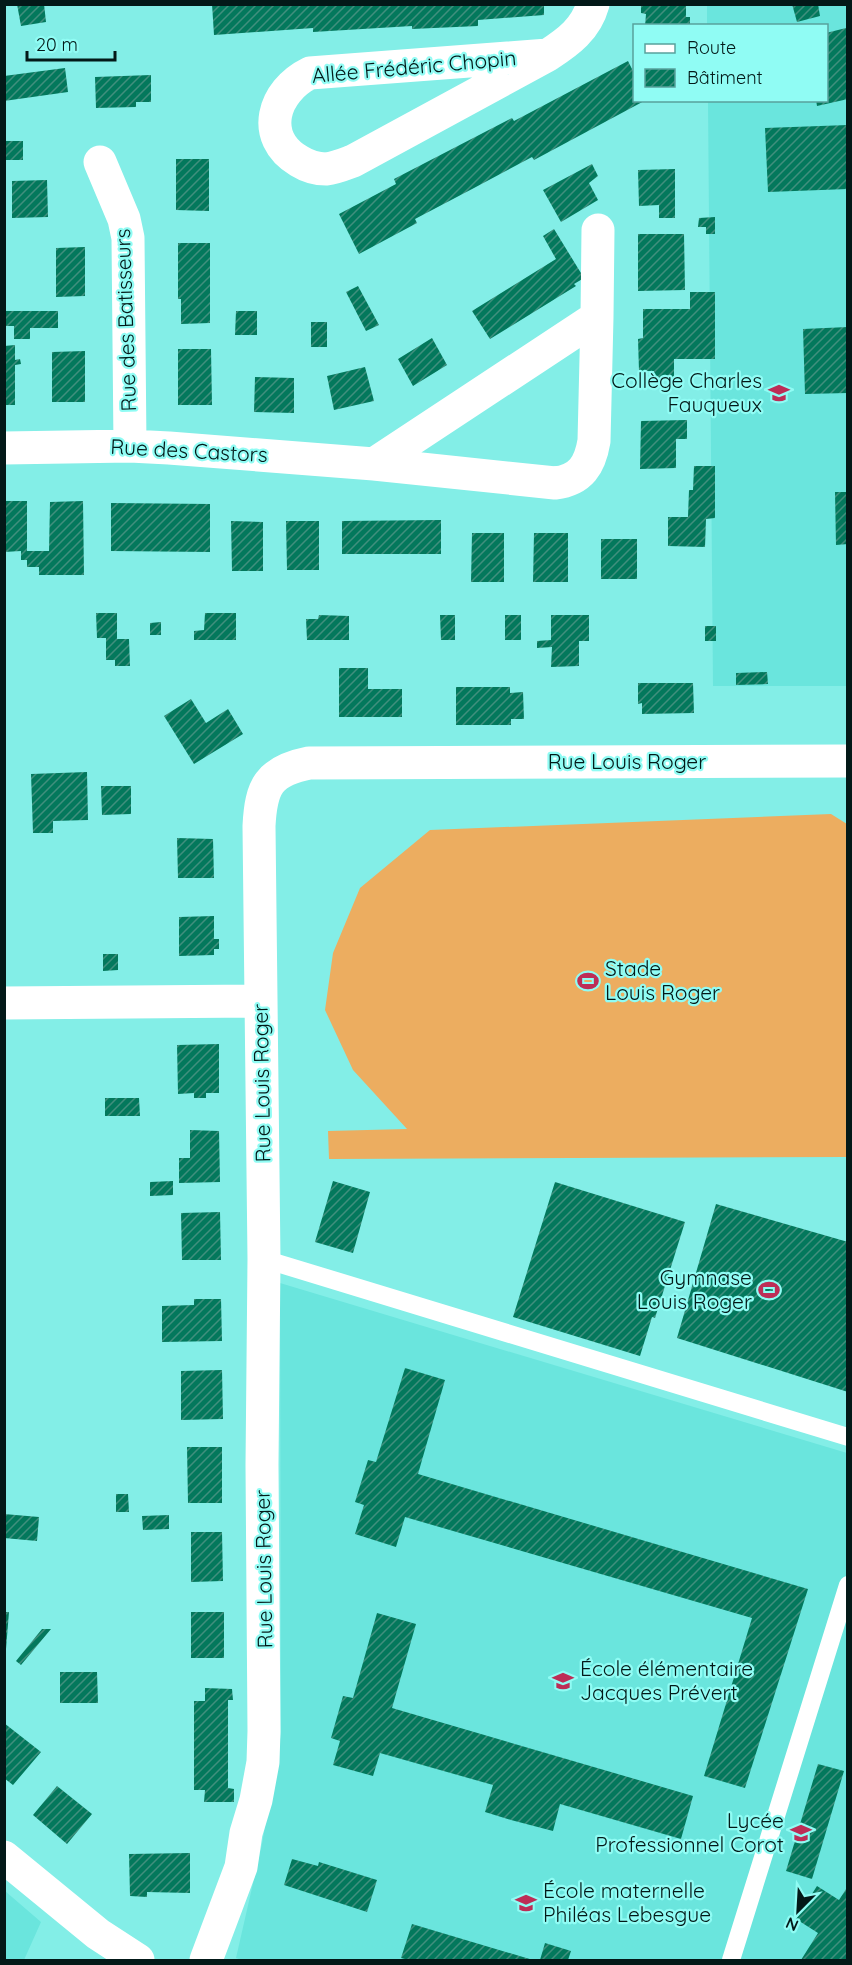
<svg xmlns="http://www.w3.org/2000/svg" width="852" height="1965" font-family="Quicksand,sans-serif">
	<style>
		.built { fill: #6ae5dd }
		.pitch { fill: #ecad60 }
		.building { fill: url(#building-hatch) }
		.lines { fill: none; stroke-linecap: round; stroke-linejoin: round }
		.lane { stroke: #fff; stroke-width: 18 }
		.street { stroke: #fff; stroke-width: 33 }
		.labels { text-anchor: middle; stroke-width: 4.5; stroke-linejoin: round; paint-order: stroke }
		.street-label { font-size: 21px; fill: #031918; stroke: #90fcf4 }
		.poi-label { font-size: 21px; fill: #031918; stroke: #90fcf4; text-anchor: end }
	</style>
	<defs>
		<pattern id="building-hatch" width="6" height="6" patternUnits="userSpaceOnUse" patternTransform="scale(1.5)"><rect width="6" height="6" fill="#03785c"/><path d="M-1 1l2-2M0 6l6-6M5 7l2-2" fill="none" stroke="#418f7d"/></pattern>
	</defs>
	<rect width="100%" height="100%" fill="#83eee7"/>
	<path class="built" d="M707,5H847V686H713L708,101L826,100V26L707,25Z
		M280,1283L847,1453V1960H242L236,1958L262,1844L281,1734Z
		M5,1891L41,1922L24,1960H5Z"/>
	<path class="pitch" d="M831,814L847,824V1157L329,1159L328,1131L407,1129L353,1070L325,1010L333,953L360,888L430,830Z"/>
	<path class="building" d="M17,4H44L46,22L21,26Z
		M212,4H544V15L478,20V26L412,29V26L313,32V28L214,35Z
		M641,4H686V17H690V26H645L646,14L641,13Z
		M792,4H818L820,16L797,22Z
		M846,28L848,99L817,106L816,100H826V33Z
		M628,61L634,73V100H646L534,160L532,157L474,188L415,219L417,223L359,254L339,214L396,184L394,179L512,118L514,121Z
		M65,68L68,92L4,101V76Z
		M151,75V102H136V107L96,108L95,77Z
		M848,125V189L768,192L765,128Z
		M4,141H23V160H4Z
		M176,159H209V211L176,210Z
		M592,164L598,176L589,183L598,200L561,222L543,190Z
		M675,169V218H659V205L639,206L638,170Z
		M47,180L48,217L12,218V181Z
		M715,217V234H706V227H698L699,218Z
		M554,229L584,278L574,284L576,286L490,339L472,311L556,259L543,236Z
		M638,234H684L685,290L638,291Z
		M178,243H210V323L181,324V299H178Z
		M85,247V296L56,297V248Z
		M358,286L379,325L366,331L346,292Z
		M690,292H715V359H674V378H654V371H639L638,339L643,338V309H690Z
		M4,311H58V328H30V339H14V326H4Z
		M236,311H257V335H235Z
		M311,322H327V347H311Z
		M848,327V393L805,394L803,329Z
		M432,338L447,365L413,386L398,359Z
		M15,345V360L20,359L21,364L15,365V405H4V346Z
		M178,349H211L212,405H178Z
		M85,351V402H52V352Z
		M365,367L374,401L334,410L327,376Z
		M255,377L294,378V413L254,412Z
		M687,420V439H676V468L640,469L641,421Z
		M694,466H715V518L706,519L705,547L668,546V517H688L689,490H693Z
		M835,492H848V544L836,545Z
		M4,501H27V551H49L50,502L83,501L84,575H39V567H27V560H21V551L4,552Z
		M111,503L210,504V552L111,551Z
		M441,520V554H342V521Z
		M231,521L263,522V571H232Z
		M286,521H319V570H287Z
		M472,533H504V582H471Z
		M534,533H568V582H533Z
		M601,539H637V579H601Z
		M96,613H117V639H129L130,666H115V660H106V638H97Z
		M205,613H236V640H194V631L204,630Z
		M319,615L349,616V640H307L306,619H318Z
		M440,615H455V640H441Z
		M505,615H521V640H505Z
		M551,615H589V641H579V666L551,667L552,647L537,648V641L551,640Z
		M161,622V635H150V623Z
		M705,626H716V641H705Z
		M339,668H368V689H402V717H339Z
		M767,672L768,684L736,685V673Z
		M638,683H693L694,713L642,714V703L638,704Z
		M456,687H510V693L523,692L524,719H511V725H456Z
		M191,699L206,723L228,709L243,734L194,764L164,716Z
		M87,772L88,820L53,821V833H33L31,774Z
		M101,786H131V814L102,815Z
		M177,838L213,839L214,878H178Z
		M214,916V939H219V949H214V955L179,956V917Z
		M103,954H118V970L103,971Z
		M219,1044V1093H206V1098H194V1093L178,1094L177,1045Z
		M105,1098H139L140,1116H105Z
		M190,1130L219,1131L220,1182L179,1183V1158H190Z
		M173,1181V1195L150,1196V1182Z
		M333,1181L370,1192L353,1253L315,1242Z
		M555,1182L685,1222L655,1318L652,1317L640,1356L513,1317Z
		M716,1204L848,1242V1392L677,1338Z
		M220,1212L221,1260H182L181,1213Z
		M194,1299H221L222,1341L162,1342V1306L194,1305Z
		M405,1368L445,1380L418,1474L808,1589L745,1788L704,1776L752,1618L405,1517L396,1547L355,1534L364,1505L355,1502L368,1460L376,1462Z
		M222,1370L223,1419L181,1420V1371Z
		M187,1447H222V1503H188Z
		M116,1494H128L129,1512H116Z
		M4,1514L39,1517L37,1541L4,1538Z
		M169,1515V1529L143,1530L142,1516Z
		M191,1532H222L223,1581L191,1582Z
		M4,1612H9L6,1649H4Z
		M191,1612H224V1658H191Z
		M377,1613L416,1624L392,1708L693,1796L681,1839L560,1804L553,1831L511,1820L485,1812L493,1785L380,1753L373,1776L333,1765L340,1741L331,1738L343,1696L353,1698Z
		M42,1629H51L21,1665L16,1661Z
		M60,1672H97L98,1703H60Z
		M205,1688L232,1689L233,1700H228V1788L234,1789V1802H204L205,1790H194V1701H205Z
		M4,1723L41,1752L13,1785L4,1778Z
		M818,1764L844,1771L812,1879L786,1871Z
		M57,1786L92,1814L67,1844L33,1815Z
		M190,1853V1893L147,1892V1897L130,1896L129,1854Z
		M292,1859L318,1866L319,1862L377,1880L367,1912L284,1885Z
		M817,1886L839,1900L848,1886V1960H801L818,1933L796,1919Z
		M412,1924L533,1960H409L401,1958Z
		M545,1943L571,1951L568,1960H540Z"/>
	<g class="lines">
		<path class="lane" d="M264,1259L848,1437
			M731,1960L848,1585"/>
		<path class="street" d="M548,55L310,73C273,91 259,137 299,161C307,166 317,169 326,169C336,168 345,164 353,161L548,55C568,42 586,29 593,4
			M100,162L124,219L128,238L130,446
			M4,448L130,446L169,448L374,464L597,317L598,230
			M374,464L555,483C581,480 590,465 594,441L597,317
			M4,1003L261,1001
			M4,1857L98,1934L138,1960
			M206,1960L241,1867L246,1833L256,1800L263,1762L264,1731L262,1465L264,1259L259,826C261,786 269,771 309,763L848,761"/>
	</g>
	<defs>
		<symbol id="school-bare" viewBox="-9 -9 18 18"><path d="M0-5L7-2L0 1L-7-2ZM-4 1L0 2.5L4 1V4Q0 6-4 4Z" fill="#bd2d56" stroke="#90fcf4" stroke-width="2.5" paint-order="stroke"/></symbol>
		<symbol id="stadium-bare" viewBox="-9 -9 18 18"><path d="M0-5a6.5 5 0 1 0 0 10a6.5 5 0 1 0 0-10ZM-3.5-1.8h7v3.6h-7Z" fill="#bd2d56" stroke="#90fcf4" stroke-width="2.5" paint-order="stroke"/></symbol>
	</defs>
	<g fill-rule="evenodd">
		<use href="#school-bare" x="764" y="378" width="30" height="30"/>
		<use href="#stadium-bare" x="573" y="966" width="30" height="30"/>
		<use href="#stadium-bare" x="754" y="1275" width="30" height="30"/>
		<use href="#school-bare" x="548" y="1666" width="30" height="30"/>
		<use href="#school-bare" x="786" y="1818" width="30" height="30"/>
		<use href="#school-bare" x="511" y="1888" width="30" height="30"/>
	</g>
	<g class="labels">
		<g class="street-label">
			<text transform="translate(414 67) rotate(-5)" y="7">Allée Frédéric Chopin</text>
			<text transform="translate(126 320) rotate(-92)" y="7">Rue des Batisseurs</text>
			<text transform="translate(189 451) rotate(3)" y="7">Rue des Castors</text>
			<text x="627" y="769">Rue Louis Roger</text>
			<text transform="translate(262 1083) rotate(-91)" y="7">Rue Louis Roger</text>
			<text transform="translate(264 1569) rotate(-91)" y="7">Rue Louis Roger</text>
		</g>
		<g class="poi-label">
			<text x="762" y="388">Collège Charles<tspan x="762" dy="24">Fauqueux</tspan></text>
			<text x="605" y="976" text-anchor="start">Stade<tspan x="605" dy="24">Louis Roger</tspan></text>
			<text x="752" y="1285">Gymnase<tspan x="752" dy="24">Louis Roger</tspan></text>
			<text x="580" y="1676" text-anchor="start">École élémentaire<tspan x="580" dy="24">Jacques Prévert</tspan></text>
			<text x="784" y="1828">Lycée<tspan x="784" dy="24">Professionnel Corot</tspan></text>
			<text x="543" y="1898" text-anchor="start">École maternelle<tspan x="543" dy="24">Philéas Lebesgue</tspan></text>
		</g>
	</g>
	<rect width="852" height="1965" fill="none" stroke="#031918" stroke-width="12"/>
	<rect x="633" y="24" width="195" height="78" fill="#90fcf4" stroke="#58a19c" stroke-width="1.5"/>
	<rect x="645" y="44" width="30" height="9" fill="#ffffff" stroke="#58a19c" stroke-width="1.5"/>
	<text x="687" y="54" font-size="18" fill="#031918">Route</text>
	<rect x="645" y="69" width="30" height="18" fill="url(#building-hatch)" stroke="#58a19c" stroke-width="1.5"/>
	<text x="687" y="84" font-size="18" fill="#031918">Bâtiment</text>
	<g transform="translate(798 1911) rotate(204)" stroke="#90fcf4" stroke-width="4.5" paint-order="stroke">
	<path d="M0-4.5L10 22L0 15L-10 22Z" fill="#031918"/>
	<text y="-9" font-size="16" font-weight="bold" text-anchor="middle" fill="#031918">N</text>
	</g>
	<path d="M27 51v9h88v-9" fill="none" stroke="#031918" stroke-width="3"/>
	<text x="36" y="51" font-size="18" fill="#031918" stroke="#90fcf4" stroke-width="4.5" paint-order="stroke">20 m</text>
</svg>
